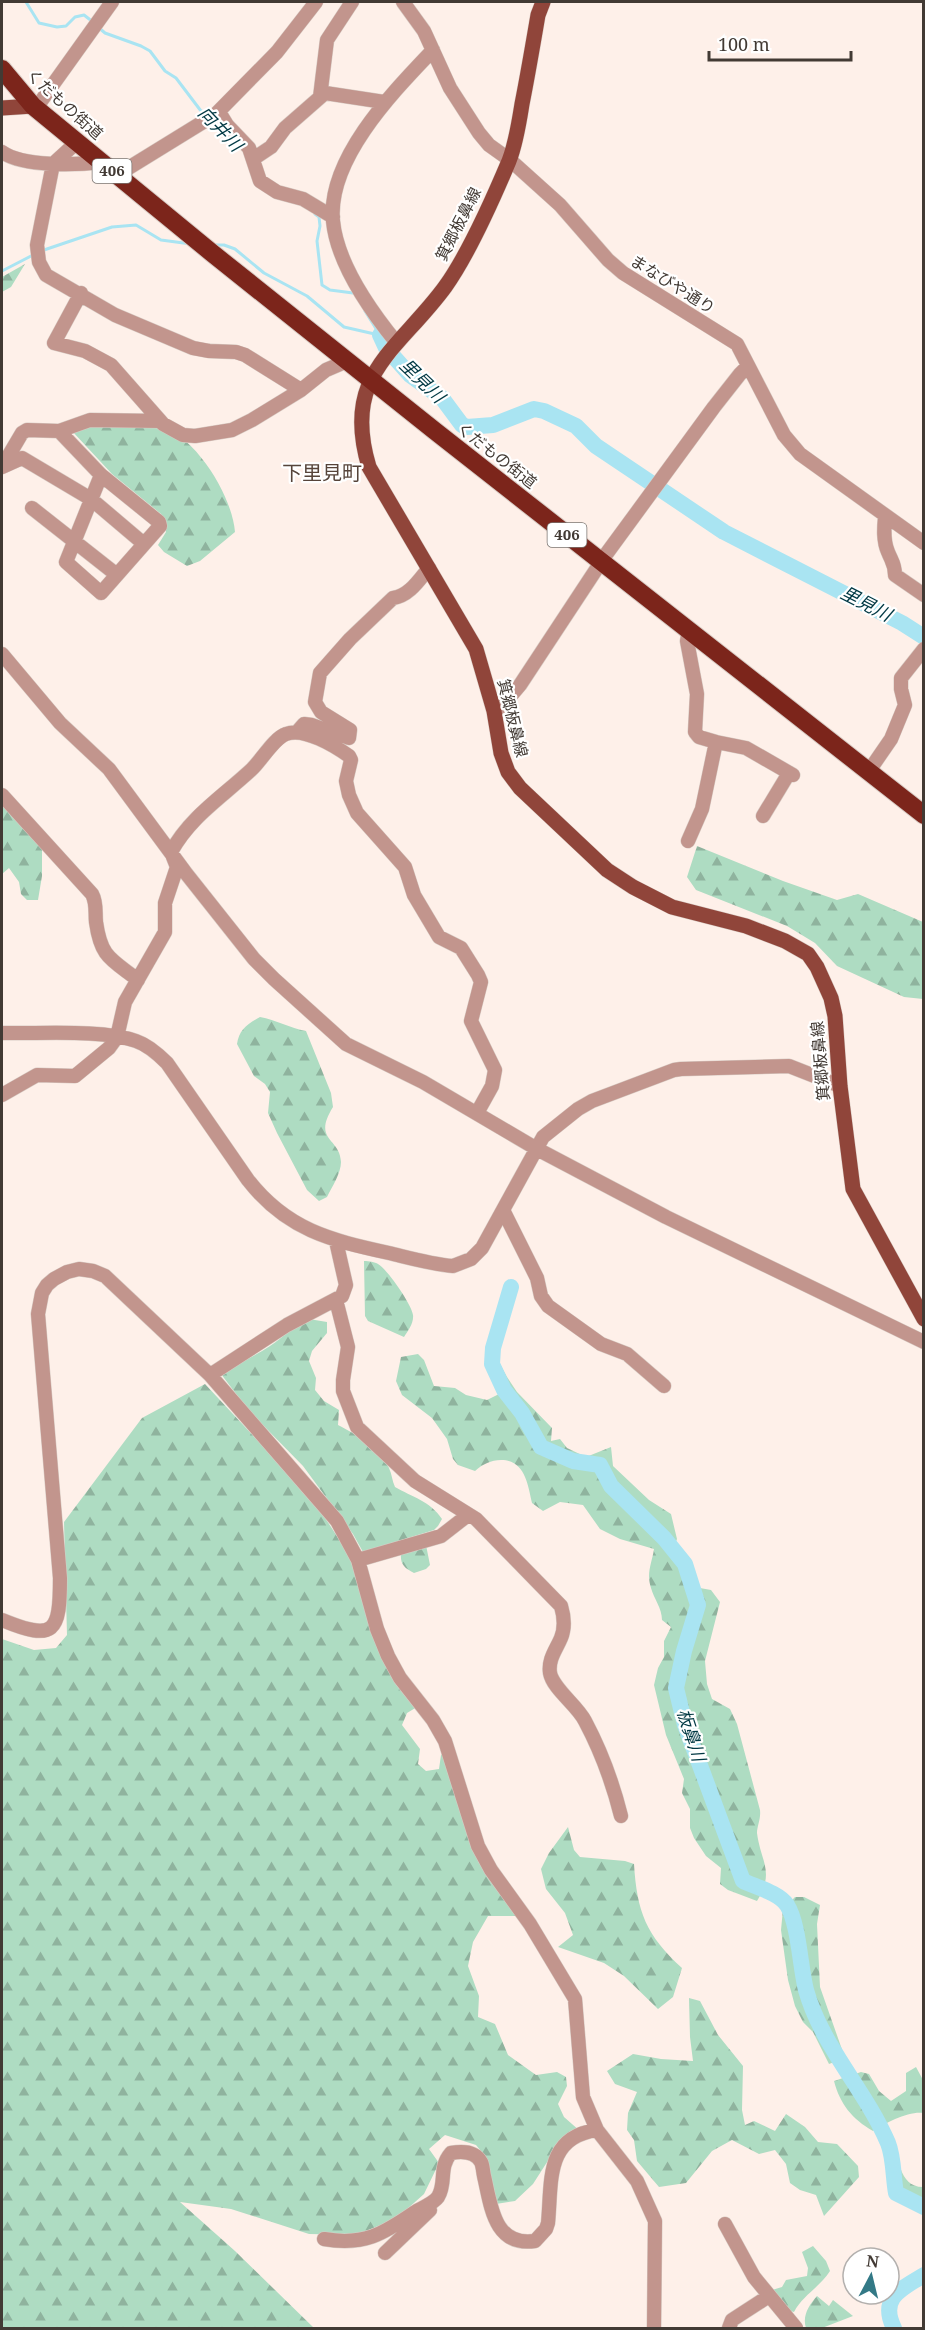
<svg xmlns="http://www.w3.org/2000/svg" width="925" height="2330" font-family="'Noto Serif','Noto Sans JP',serif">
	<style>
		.forest { fill: url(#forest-firs) }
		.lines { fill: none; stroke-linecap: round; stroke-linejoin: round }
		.stream { stroke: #a9e4f2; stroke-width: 3 }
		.river { stroke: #a9e4f2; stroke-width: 16 }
		.minor-casing { stroke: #d8ccc5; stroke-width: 15 }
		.major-casing { stroke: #d8ccc5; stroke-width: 16 }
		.highway-casing { stroke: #d8ccc5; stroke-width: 20 }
		.minor { stroke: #c2958d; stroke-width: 14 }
		.major { stroke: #90453a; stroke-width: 15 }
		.highway { stroke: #7c251b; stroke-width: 18 }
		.labels { text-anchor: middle; stroke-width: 4.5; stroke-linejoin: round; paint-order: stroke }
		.shield { fill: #fff; stroke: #7b7571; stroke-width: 1.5 }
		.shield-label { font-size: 15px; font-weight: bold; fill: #423a34 }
		.street-label { font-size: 16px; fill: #423a34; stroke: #fff }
		.water-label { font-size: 18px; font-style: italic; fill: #003843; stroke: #fff }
		.quarter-label { font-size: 20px; fill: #56443a; stroke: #fff }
	</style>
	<defs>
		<pattern id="forest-firs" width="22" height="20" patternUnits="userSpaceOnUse" patternTransform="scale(1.5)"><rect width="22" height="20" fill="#aedcc2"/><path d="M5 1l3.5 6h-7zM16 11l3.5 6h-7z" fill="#8fb39e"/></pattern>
	</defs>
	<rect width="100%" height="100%" fill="#fef0e9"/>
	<path class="forest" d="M25,264L11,287L2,292V277Z
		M93,423C111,423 143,421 158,425C195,435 232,495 235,532L200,561L187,566L164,552L158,545L166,532L161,514L112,474L72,431Z
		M2,799L42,845V876L38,900H27L21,894L19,882L9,868L2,874Z
		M697,846L783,881L837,900L858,894L923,922V999L904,997L837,966L815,943L787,926L696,890L687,877Z
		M260,1017C276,1020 290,1028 306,1031L331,1093L333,1107C312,1141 340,1137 341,1162C341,1173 332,1187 327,1197L319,1201L307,1190L277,1133L268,1113L270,1092L265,1084L254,1076L237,1044C239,1030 247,1024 260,1017Z
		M364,1261C369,1261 375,1262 378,1264C388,1270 412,1305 413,1315C414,1323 408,1331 404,1337L368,1321L365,1316Z
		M309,1319L327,1322V1333L312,1351L309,1361L316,1378L315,1390L324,1401L339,1410L338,1425C356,1434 380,1449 389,1468C392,1474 392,1481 395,1487C412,1497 430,1501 442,1519L438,1526L434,1530L363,1552L353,1534L303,1466L249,1411L221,1374C237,1363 254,1357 270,1346C284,1337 294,1325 309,1319Z
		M500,1344L499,1362L507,1377L517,1392L552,1428L551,1441L560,1439L567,1448L586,1457L611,1447L613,1466L649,1500L671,1514L677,1539L671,1554L689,1586L711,1590L720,1602L705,1661L707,1684L712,1699L730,1709L737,1724L760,1810C761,1819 757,1826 757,1833C761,1863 775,1871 757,1901L728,1890L720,1884L721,1868L706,1856L694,1838L690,1828V1809L682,1793L684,1779L666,1735L654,1685L658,1668L664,1657V1641L671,1627L662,1620C662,1608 654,1599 651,1588C646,1573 652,1563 654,1549L620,1539L600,1529L583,1505L560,1502L543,1511L532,1503C528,1485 525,1460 501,1460C491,1460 483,1464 475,1471L458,1465L453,1459L447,1439L432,1418L402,1395L396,1381L401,1357L418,1354L424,1360L434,1386L455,1388L466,1395L487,1400L501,1393L489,1368Z
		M205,1384L314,1501L348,1553L379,1645L417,1707L407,1713L402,1725L420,1749L418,1764L426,1771L439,1769L441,1755L446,1750L479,1863L518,1916H488L473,1942L468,1966L479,1996L478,2017L495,2024L508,2055L536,2075L557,2072L566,2077L567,2086L558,2104L564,2117L580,2131L558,2145L533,2184L515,2201L496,2204L485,2156L476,2145L445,2135L429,2149L439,2163L424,2194L396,2219L356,2235L309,2234L231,2209L180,2202L235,2251L314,2328H2V1639L34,1650L56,1648L67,1635L64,1522L142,1418Z
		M426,1545L430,1565L426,1569L414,1573C404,1568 400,1564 401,1553Z
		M568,1827L574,1850L580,1857L625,1861L634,1864C637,1912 646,1935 682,1968L673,1997L658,2009L624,1976L604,1963L558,1947L573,1935L565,1913L546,1889L541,1869L549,1853Z
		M795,1897H804L820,1905L817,1924L820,1987L845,2058L829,2064L813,2032L803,2022L795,2006L788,1980L781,1930L783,1909Z
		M689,1998L700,2001L718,2035L743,2066L742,2110L745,2125L754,2121L775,2131L786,2114L805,2127L818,2142L837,2144L858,2166L859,2177L824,2216L816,2195L800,2190L790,2183L786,2164L775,2150L759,2154L732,2140L712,2151L686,2183L659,2187L637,2161L634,2140L627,2130L628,2113L637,2092L615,2084L607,2071L633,2054L661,2059L693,2061L690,2037Z
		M916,2067L923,2080V2113C909,2111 885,2123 873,2131C852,2119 840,2104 834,2081L861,2072L869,2074L879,2091L891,2101L906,2091V2073Z
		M891,2138C899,2155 898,2187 923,2187V2201C917,2197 907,2195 902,2190C890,2178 886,2156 884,2140Z
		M813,2246L826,2261L830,2271C820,2287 803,2295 794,2312L787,2310L772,2290L782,2287L786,2280L807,2276L808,2268L802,2252Z
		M817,2296L829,2306L833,2300L853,2316L822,2328H806C802,2316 809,2305 817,2296Z"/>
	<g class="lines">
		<path class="stream" d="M26,2L39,23L57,27L66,26L75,17L84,15L93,22
			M98,27L105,33L141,46L150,51L165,71L176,78L201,111L207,113
			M315,214L319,217L320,226L317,241L322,285L330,290L353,293
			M212,245H224L235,249L264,273L307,296L344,327L379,335
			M41,251L112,227L136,225L161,240L191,244
			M2,271L35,254
			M365,311L380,335"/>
		<path class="river" d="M380,335L386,348L410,375L442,398L462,425L467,427L493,425L534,409L544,411L576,426L596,446L724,532L902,623L924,637
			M511,1287L493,1348L492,1364L504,1390L522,1413L541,1447L573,1461L600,1465L611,1486L664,1538L685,1564L698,1605L684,1651L676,1688L685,1725L743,1881C756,1887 779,1893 787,1905C799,1924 800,1967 806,1990C822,2047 865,2089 888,2143C894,2158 893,2177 896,2193L924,2207
			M894,2328C879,2298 901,2289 924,2275"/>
		<defs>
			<path id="minor" d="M403,2L424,31L450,88L479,133L489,145L510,160L560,205L608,260L623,273L737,344L784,435L800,454L924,543
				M320,97L327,40L352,2
				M33,106L39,104L112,2
				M219,112L227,125L249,148L260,181L277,192L303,199L333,217
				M77,142L53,164L37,245L39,262L46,275L115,315L193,348L209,351L236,352L245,355L301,390
				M2,152C23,167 76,165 102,162
				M253,159L271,147L285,128L325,93L384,102
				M117,175L216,114L277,52L316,2
				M81,293L54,343L85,351L111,365L163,424L183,435L195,436L232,430L252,420L301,390L326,370L347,361
				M396,342C370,310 337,263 333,221C327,159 394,91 433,50
				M59,431L101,475L159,522L160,526L101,593L66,562L101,475
				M2,467L22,433L27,430L59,431L90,420L160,421
				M2,467L22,458L91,499L144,544
				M32,508L117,575
				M885,517C884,528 883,541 888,552C892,562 895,564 895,575L924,595
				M2,654L60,723L109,769L185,872L254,959L274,979L346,1044L423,1082L537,1149L666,1217L924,1342
				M494,711L503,705L520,685L607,553L714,407L740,374L748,366
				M297,732L304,724L312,725L349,738L350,730L321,712L315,702L320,673L350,639L393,598C409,596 419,580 429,568
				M716,742L746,748L793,775
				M869,771L891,739L905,705L901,689V678L924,649
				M2,795L92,894C97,903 95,912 96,922C101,958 111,959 138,980
				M763,816L789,773
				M688,841L702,809L716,742L699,737L695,732L697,694L687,641L689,630
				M2,1033C40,1034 102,1029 136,1041C148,1045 158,1054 167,1063L248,1180C287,1230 330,1240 389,1253C410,1258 431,1264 453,1266L471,1259L482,1248L543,1137L578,1109L592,1101L674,1070L681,1069L789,1066L840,1086
				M2,1095L37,1075L75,1076L109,1048L117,1037L125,1002L165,932V903L177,867L171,852C190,817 222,797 251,770C261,761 274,738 286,734C304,727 335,746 349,756L351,760L346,781L349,795L357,813L405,867L414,895L439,937L461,948L478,975L481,982L471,1021L495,1070L492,1086L477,1113
				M503,1210L537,1278L541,1296L548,1306L601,1344L627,1354L664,1386
				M336,1300L348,1347L343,1380V1391L357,1427L415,1481L476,1519L561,1606C564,1616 565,1628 561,1638C556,1650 548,1659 550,1673C553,1689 577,1705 585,1721C601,1751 613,1784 621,1816
				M210,1375L287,1325L342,1296L346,1285L336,1241
				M358,1560L441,1536L468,1515
				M2,1620C55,1642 60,1632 60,1578L38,1314L42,1293L47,1285L54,1279L67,1272L79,1269L93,1271L105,1276L210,1375L337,1521L358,1560L377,1629L388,1656L400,1678L433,1720L445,1741L478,1846L491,1870L530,1924L575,1999L583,2097L597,2130L637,2181L655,2221L654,2328
				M725,2224L754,2277L796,2328
				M324,2239C364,2246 383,2234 415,2212C422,2208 434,2203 438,2197C447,2182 438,2168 451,2153C462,2151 475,2151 481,2162C483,2166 483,2172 484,2176C491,2206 494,2247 535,2241L546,2229L548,2223C552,2181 545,2137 597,2130
				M385,2253L430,2210
				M729,2328L732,2320L769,2296"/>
			<path id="major" d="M543,2L538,15C533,44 528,74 522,104C519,123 516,143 509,161C493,199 468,255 445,287C398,351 341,374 369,467L476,649L494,711L501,753L508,772L520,788L607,870L633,887L672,907L746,926L785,941L808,954L817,967L831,998L835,1016L840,1086L853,1189L924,1319
				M2,108L33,106"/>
			<path id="highway" d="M2,69L33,106L212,253L435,431L924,815"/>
		</defs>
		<use href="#minor" class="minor-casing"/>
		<use href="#major" class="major-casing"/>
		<use href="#highway" class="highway-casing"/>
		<use href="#minor" class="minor"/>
		<use href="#major" class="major"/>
		<use href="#highway" class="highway"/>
	</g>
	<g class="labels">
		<g class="shield">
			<rect x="92.5" y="159" width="39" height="24" rx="4.5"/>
			<rect x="547.5" y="523" width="39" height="24" rx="4.5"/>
		</g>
		<g class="shield-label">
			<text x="112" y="176">406</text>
			<text x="567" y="540">406</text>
		</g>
		<g class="street-label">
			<text transform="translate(65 104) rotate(42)" y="6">くだもの街道</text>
			<text transform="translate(458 224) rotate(-63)" y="6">箕郷板鼻線</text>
			<text transform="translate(673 284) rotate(32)" y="6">まなびや通り</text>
			<text transform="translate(497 455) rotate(38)" y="6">くだもの街道</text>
			<text transform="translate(513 718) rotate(76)" y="6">箕郷板鼻線</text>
			<text transform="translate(820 1061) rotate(-95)" y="6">箕郷板鼻線</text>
		</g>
		<g class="water-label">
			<text transform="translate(220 129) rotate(46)" y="6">向井川</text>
			<text transform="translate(422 381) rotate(44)" y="6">里見川</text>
			<text transform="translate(866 604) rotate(27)" y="6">里見川</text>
			<text transform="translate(691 1735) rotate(72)" y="6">板鼻川</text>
		</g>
		<g class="quarter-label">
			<text x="322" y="480">下里見町</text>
		</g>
	</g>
	<rect width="925" height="2330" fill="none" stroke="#423a34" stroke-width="6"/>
	<g transform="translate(871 2276) rotate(7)"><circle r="28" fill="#ffffff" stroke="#b3b0ae" stroke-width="1.5"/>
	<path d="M0-4.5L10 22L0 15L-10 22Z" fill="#337986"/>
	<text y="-9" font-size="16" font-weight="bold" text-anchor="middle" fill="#423a34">N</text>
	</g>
	<path d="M709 51v9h142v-9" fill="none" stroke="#423a34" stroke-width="3"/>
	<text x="718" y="51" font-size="18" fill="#423a34" stroke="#ffffff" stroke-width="4.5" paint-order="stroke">100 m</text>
</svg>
